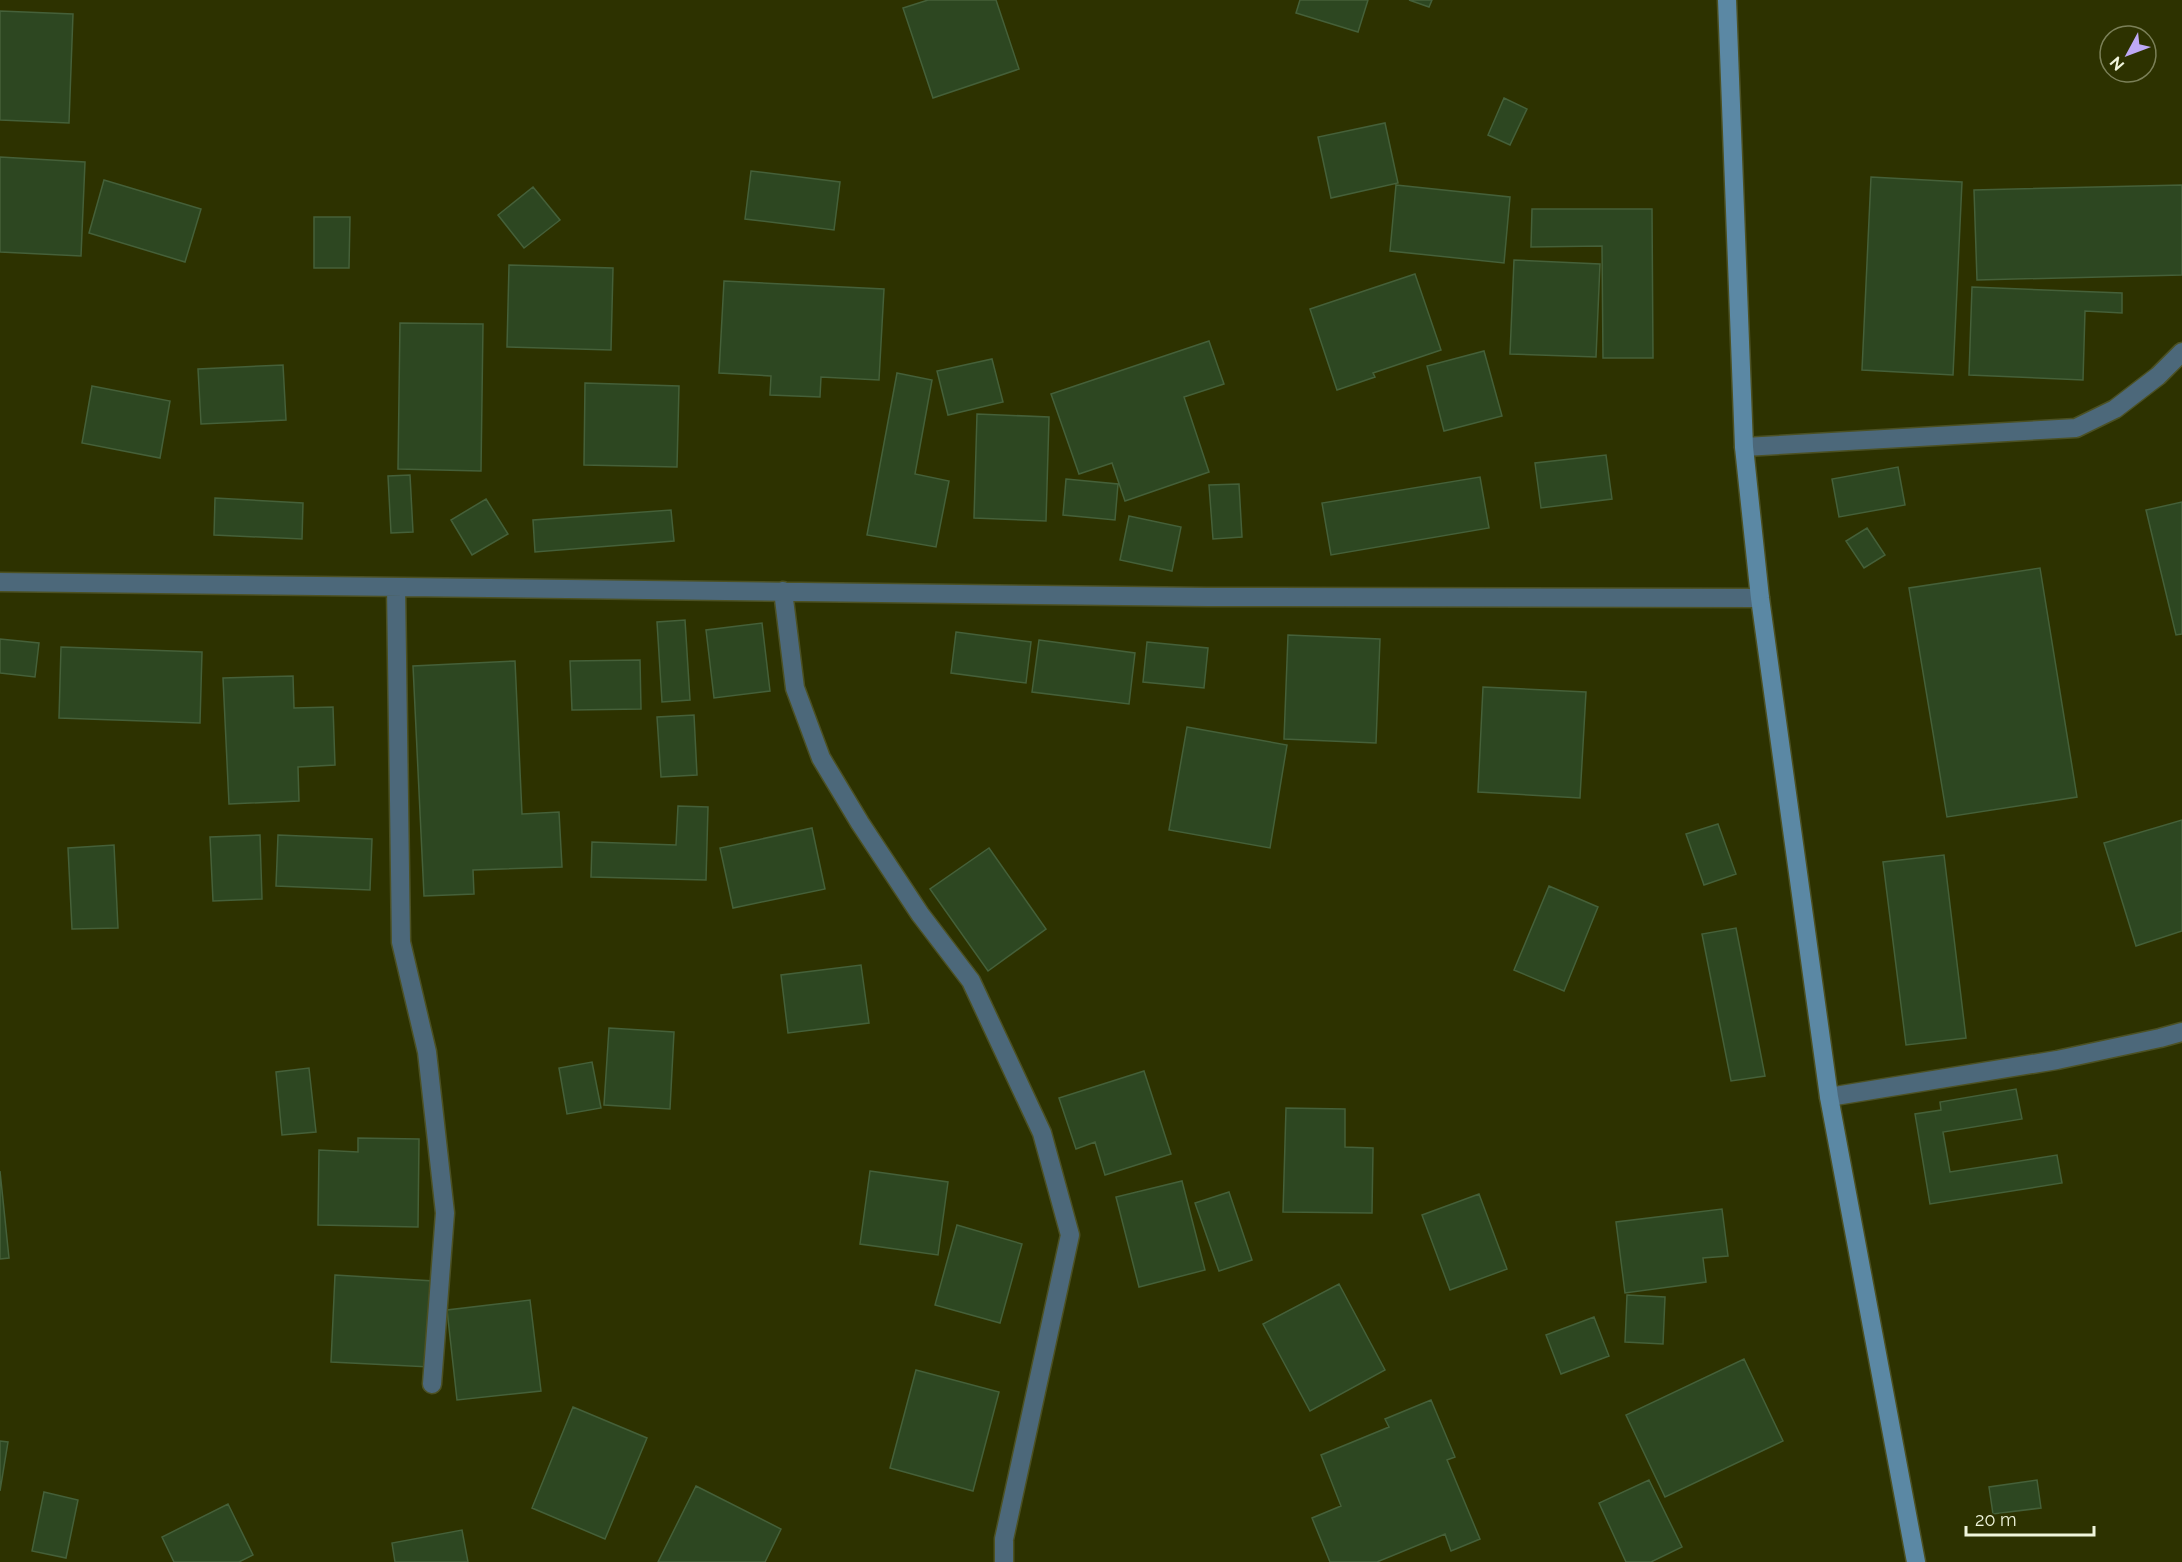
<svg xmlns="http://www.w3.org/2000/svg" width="2182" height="1562" font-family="Raleway,sans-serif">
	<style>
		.building { fill: #2d4721; stroke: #456039; stroke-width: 1.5 }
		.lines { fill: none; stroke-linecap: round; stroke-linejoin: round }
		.street-casing { stroke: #4c5123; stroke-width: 21 }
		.secondary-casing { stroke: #4c5123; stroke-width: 21 }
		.street { stroke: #4c687a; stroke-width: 18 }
		.secondary { stroke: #5b88a4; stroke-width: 18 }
	</style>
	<rect width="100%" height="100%" fill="#2d3200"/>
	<path class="building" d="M928,0H996L1019,69L933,98L903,8Z
		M1300,0H1368L1358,32L1296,13Z
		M1409,0H1432L1429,7Z
		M0,11L73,14L69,123L0,120Z
		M1504,98L1527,109L1510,145L1488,135Z
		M1385,123L1398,183L1331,198L1318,137Z
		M0,157L85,162L81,256L0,252Z
		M751,171L840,182L834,230L745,219Z
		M1871,177L1962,182L1953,375L1862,370Z
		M104,180L201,209L185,262L89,233Z
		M1396,185L1510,197L1504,263L1390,251Z
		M2182,185V275L1977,280L1974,190Z
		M533,187L560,220L524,248L498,215Z
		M1532,209H1652L1653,358H1603L1602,246L1531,247Z
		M314,217H350L349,268H314Z
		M1514,260L1600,264L1596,357L1510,354Z
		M509,265L613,268L611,350L507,347Z
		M1415,274L1441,350L1373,373L1375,377L1337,390L1310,309Z
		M724,281L884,289L879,380L821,377L820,397L770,395L771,376L719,373Z
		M1972,287L2122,293V313L2085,311L2083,380L1969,375Z
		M400,323L483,324L481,471L398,469Z
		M1209,341L1224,384L1184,397L1209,472L1125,501L1112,463L1079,474L1051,394Z
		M1484,351L1502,416L1444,431L1427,366Z
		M992,359L1003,402L948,415L937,371Z
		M283,365L286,420L201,424L198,369Z
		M897,373L932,380L915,474L949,481L936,547L867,535Z
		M585,383L679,386L677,467L584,465Z
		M92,386L170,401L160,458L82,443Z
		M977,414L1049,417L1046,521L974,518Z
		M1606,455L1612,499L1541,508L1535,463Z
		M1898,467L1905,505L1839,517L1832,479Z
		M410,475L413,532L391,533L388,476Z
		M1480,477L1489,528L1331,555L1322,503Z
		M1066,479L1118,484L1115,520L1063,515Z
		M1239,484L1242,537L1213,539L1209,485Z
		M215,498L303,503L302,539L214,535Z
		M486,499L508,534L472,555L451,520Z
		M2182,502V634L2176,635L2146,510Z
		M671,510L674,541L535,552L533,520Z
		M1129,516L1181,527L1172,571L1120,560Z
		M1867,528L1885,555L1864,568L1846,541Z
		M2040,568L2077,797L1947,817L1909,588Z
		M685,620L690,700L662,702L657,622Z
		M762,623L770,691L714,698L706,630Z
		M956,632L1031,642L1026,683L951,673Z
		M1288,635L1380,639L1376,743L1284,739Z
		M0,639L39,643L35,677L0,673Z
		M1039,640L1135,653L1129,704L1032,692Z
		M1147,642L1208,648L1204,688L1143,682Z
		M61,647L202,652L200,723L59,718Z
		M640,660L641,709L572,710L570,661Z
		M515,661L522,814L559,812L562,867L473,870L474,894L424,896L413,666Z
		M293,676L294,708L333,707L335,765L298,767L299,801L229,804L223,678Z
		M1483,687L1586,692L1580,798L1478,792Z
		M694,715L697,775L661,777L657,717Z
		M1187,727L1287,745L1270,848L1169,830Z
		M678,806L708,807L706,880L591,877L592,842L676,845Z
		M2182,820V931L2136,946L2104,843Z
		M1718,824L1736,874L1704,885L1686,834Z
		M812,828L825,889L733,908L720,848Z
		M260,835L262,899L213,901L210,837Z
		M278,835L372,839L370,890L276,886Z
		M114,845L118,928L72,929L68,848Z
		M989,848L1046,929L988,971L930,889Z
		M1944,855L1966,1038L1906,1045L1883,862Z
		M1549,886L1598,907L1564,991L1514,970Z
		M1736,928L1765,1076L1731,1081L1702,934Z
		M861,965L869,1023L788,1033L781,975Z
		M609,1028L674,1032L670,1109L604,1105Z
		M592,1062L601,1108L567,1114L559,1068Z
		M309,1068L316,1132L282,1135L276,1072Z
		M1144,1071L1171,1154L1105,1175L1095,1142L1076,1149L1059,1098Z
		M2016,1089L2022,1119L1943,1132L1950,1172L2057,1155L2062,1183L1930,1204L1915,1114L1941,1110L1940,1102Z
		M1286,1108L1345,1109V1147L1373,1148L1372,1213L1283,1212Z
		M358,1138L419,1139L418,1227L318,1225L319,1150L358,1152Z
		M0,1171L9,1258L0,1259Z
		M870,1171L948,1182L938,1255L860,1244Z
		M1182,1181L1205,1270L1139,1287L1116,1197Z
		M1229,1192L1252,1260L1219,1271L1195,1203Z
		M1479,1194L1507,1269L1450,1290L1422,1215Z
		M1722,1209L1728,1256L1703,1258L1706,1282L1625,1293L1616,1222Z
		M957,1225L1022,1244L1000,1323L935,1305Z
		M335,1275L434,1281L430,1367L331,1362Z
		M1339,1284L1385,1370L1310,1411L1263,1324Z
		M1627,1295L1665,1297L1663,1344L1625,1342Z
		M530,1300L541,1391L457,1400L447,1310Z
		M1594,1317L1609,1356L1561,1374L1546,1335Z
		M1744,1359L1783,1441L1665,1497L1626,1415Z
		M916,1370L999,1392L973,1491L890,1468Z
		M1431,1400L1455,1457L1447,1460L1480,1539L1451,1551L1445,1534L1377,1562H1330L1312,1518L1341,1506L1321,1455L1389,1427L1385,1419Z
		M573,1407L647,1438L605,1539L532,1508Z
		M0,1441L8,1442L0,1491Z
		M1649,1480L1682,1547L1651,1562H1626L1599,1503Z
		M2037,1480L2041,1508L1993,1514L1989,1487Z
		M696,1486L781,1529L765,1562H658Z
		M44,1492L78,1500L66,1558L32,1551Z
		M228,1504L253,1555L239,1562H174L162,1537Z
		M462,1530L468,1562H395L392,1543Z"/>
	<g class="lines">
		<defs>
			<path id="street" d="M1744,447L2076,428L2115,409L2158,376L2182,352
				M0,582L1207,597L1760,598
				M396,587L401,942L427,1052L445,1213L432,1384
				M783,591L795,688L821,758L860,823L920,914L971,981L1042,1133L1070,1235L1004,1539V1562
				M1829,1097L2057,1060L2160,1038L2182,1032"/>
			<path id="secondary" d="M1727,0L1744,447L1760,598L1829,1097L1916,1562"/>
		</defs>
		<use href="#street" class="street-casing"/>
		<use href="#secondary" class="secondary-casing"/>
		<use href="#street" class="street"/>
		<use href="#secondary" class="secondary"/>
	</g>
	<g transform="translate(2128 54) rotate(229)"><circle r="28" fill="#2d3200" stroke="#7b8058" stroke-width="1.5"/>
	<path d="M0-4.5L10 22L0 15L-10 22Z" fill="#bea9f5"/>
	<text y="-9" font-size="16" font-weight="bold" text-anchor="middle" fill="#f0f5dc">N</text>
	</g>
	<path d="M1966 1526v9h128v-9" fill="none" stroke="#f0f5dc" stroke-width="3"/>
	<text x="1975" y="1526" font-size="18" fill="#f0f5dc" stroke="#2d3200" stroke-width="4.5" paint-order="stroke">20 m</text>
</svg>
